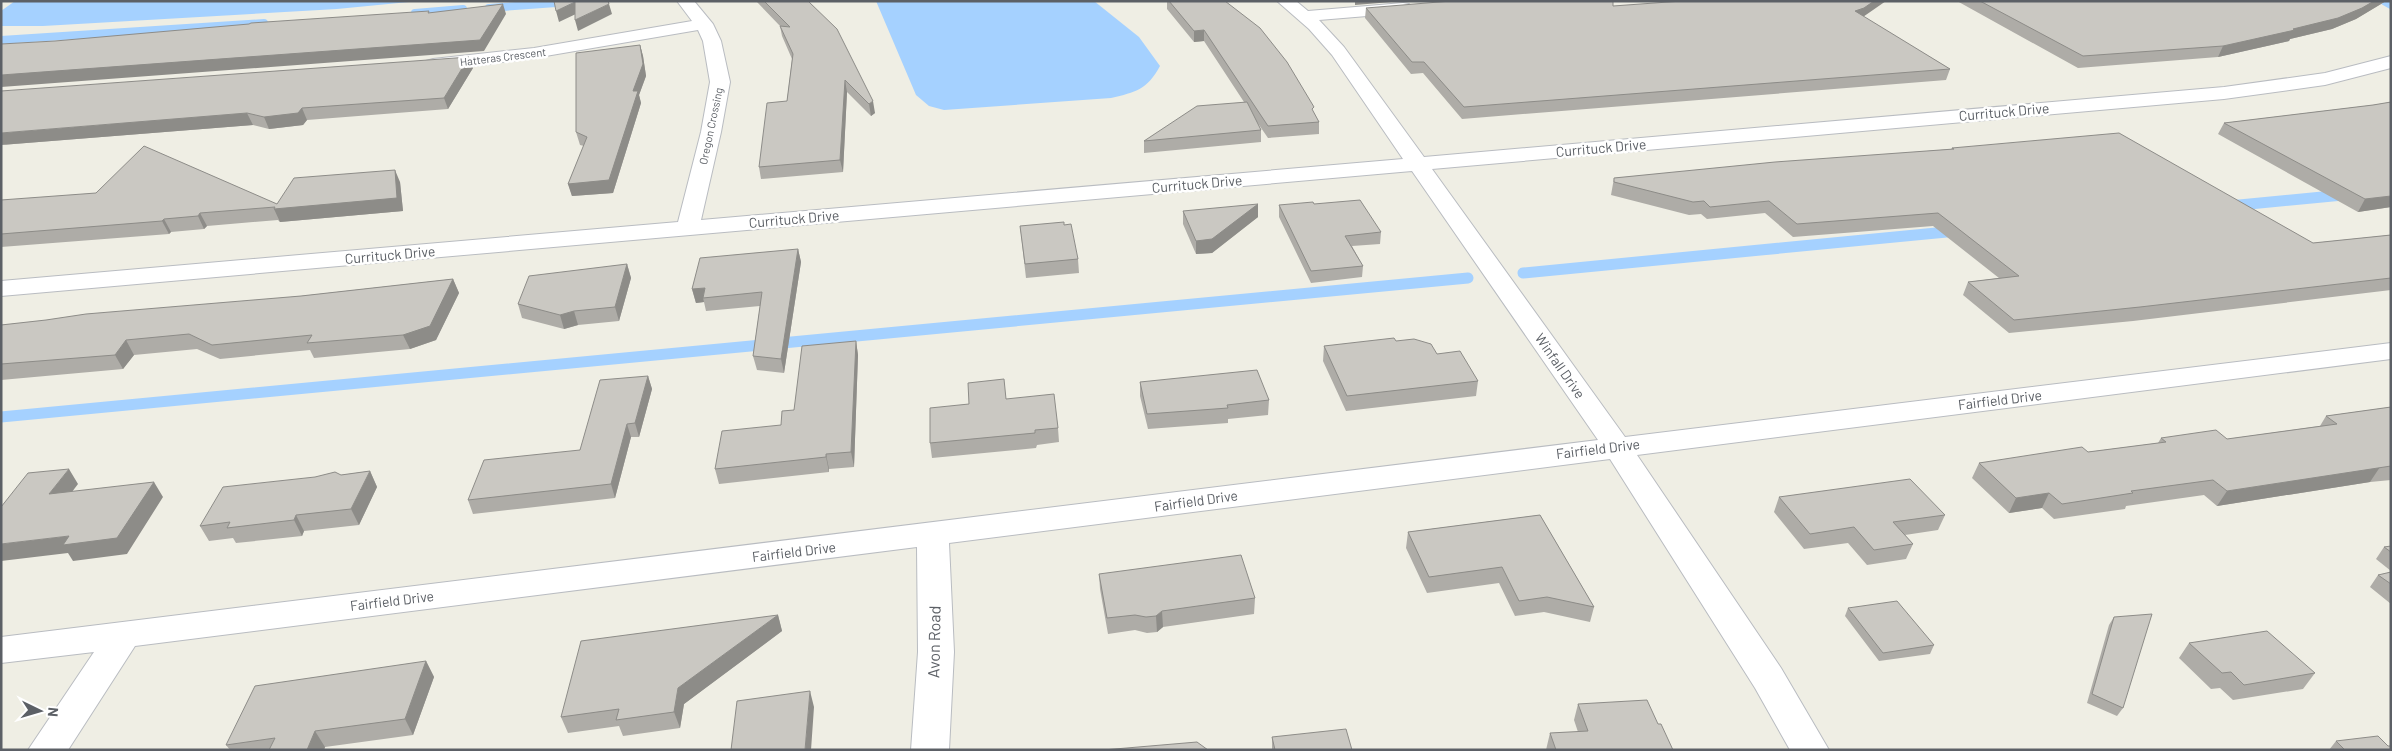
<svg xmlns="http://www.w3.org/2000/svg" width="2392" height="751" font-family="Barlow,sans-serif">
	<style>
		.water { fill: #a5d1ff }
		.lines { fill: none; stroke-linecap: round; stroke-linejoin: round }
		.stream-far1 { stroke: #a5d1ff; stroke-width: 8 }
		.stream { stroke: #a5d1ff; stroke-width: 11 }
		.street-casing { stroke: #b9bcc1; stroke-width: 2 }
		.street { fill: #fff; fill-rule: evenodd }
		.wall { fill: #aeaca7 }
		.shaded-wall { fill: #8d8c88 }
		.building { fill: #cac8c2; stroke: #8d8c88 }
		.labels { text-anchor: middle; stroke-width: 5; stroke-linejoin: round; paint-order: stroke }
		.far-street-label { font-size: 11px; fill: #5c6066; stroke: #fff }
		.street-label { font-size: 14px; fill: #5c6066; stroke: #fff }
		.near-street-label { font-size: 16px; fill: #5c6066; stroke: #fff }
	</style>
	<rect width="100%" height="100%" fill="#efeee4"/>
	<path class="water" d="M15,1H419L337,9L43,26H1V11Z
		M876,1H1094L1139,37L1160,66C1147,90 1136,92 1111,98L944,110L929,106L916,95Z"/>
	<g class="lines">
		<path class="stream-far1" d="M2384,1L2391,5
			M489,8L584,1
			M415,13L463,9
			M1,40L264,23"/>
		<path class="stream" d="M2229,206L2343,195
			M1523,273L1957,231
			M1,417L1468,278"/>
		<defs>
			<path id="street" d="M677,1H694L713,24L721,41L730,82L721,132L701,220L1403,159L1332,55L1309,29L1277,1H1296L1308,11L1403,3L1409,4L1412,8L1409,12L1403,13L1319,20L1344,47L1424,157L2224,87L2325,73L2391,56V68L2325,85L2224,99L1432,169L1625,437L2391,343V359L1637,455L1781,668L1829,750H1790L1755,688L1610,459L949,543L954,652L949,750H911L918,652L917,547L135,646L68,750H28L94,652L1,663V637L1598,440L1412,171L1,296V281L678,222L701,132L710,82L703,41L698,30L534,58L433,71L426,69L424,65L426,61L433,59L534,48L692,21Z"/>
		</defs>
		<use href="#street" class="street-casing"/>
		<use href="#street" class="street"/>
	</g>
	<path class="wall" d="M756,1H808L875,113L871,116L847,92L843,172L761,179L759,167L787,101L792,59L782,36L780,26Z
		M1167,1H1225L1314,113L1319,122V134L1268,138L1257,122L1261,130V142L1144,153V141L1244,102L1204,41L1194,42L1167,9Z
		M1957,1H2386L2356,19L2332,29L2290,39L2289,41L2218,57L2078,68Z
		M1613,6L1863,17L1950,69L1946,80L1462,119L1423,73L1411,74L1365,18L1366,8Z
		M640,45L643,56L646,76L639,95L641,103L613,193L572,196L568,184L584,146L580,145L576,132Z
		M469,57L473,68L448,109L307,120L303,125L269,129L253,125L1,145Z
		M2391,102V207L2358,212L2218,134L2224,123L2373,105Z
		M1952,148L2313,243L2391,235V290L2133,321L2009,333L1963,295L1968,282L1999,278L1933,226L1793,237L1765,213L1707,219L1701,214L1689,215L1611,195L1614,178L1951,149Z
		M400,182L403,211L280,222L278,220L207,226L204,229L171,232L169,234L1,247V200L277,204Z
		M1279,205L1381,232L1380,244L1352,246L1363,266L1362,277L1311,283L1279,217Z
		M1183,211L1258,217L1212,253L1196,254L1183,224Z
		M1064,225L1078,259L1079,273L1026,278L1020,226Z
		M798,249L801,262L784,373L757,370L753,356L760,306L706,311L704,302L696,303L692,289Z
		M627,264L631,278L619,321L578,325L564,329L522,318L518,304Z
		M453,279L459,293L436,340L410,349L314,358L310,350L220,359L197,349L134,355L123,369L1,380V325L301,296Z
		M856,341L858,355L854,467L829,469V472L719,484L715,469L781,425Z
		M1396,341L1478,381L1476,396L1346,411L1323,361L1324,346Z
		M648,376L652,389L639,437H631L615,498L473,514L468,500L580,450Z
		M1140,382L1269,400L1268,415L1228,419V423L1148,429L1140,396Z
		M1006,399L1058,428L1059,442L1037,445L1036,448L932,458L930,443Z
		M2391,407V480L2370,482L2217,506L2204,495L2126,506L2125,509L2054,519L2042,508L2009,513L1972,478L1979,463L2088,452L2158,443L2161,438L2227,439L2320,426L2326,416Z
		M370,471L377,487L359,525L304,531L302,536L236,543L233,538L209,541L200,526L341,475Z
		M1779,497L1945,515L1938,530L1905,535L1913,544L1906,559L1867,565L1848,543L1804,549L1774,512Z
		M1540,515L1594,607L1590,622L1544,612L1515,616L1499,583L1427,593L1406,548L1408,532Z
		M2391,546V571L2376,559L2384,547Z
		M2391,572V604L2370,587L2378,575Z
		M1099,574L1255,598L1254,614L1163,627L1157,632L1147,633L1135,630L1108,634L1100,589Z
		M1848,608L1934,645L1930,654L1879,661L1845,616Z
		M778,615L782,631L684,704L680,728L623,736L619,726L568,733L561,717Z
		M2114,617L2123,708L2117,716L2087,703L2109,625Z
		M2189,643L2315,673L2303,689L2233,700L2220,688L2211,689L2179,658Z
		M426,661L434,677L413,735L325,747L324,750H230L226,745Z
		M1578,704L1658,724L1673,750H1546L1550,733L1578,732L1574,720Z
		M1272,737L1352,750H1272Z
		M2336,741L2388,746L2391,750H2329Z"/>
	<path class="shaded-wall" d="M1355,1H1404L1355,5Z
		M1874,1H1886L1860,19L1855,11Z
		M2374,1H2386L2356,19L2332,29L2290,39L2289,41L2218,57L2223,46L2293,29Z
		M575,2L578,13L559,22L556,11Z
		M503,4L506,14L484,51L1,87V75Z
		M609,4L612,14L578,31L575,20Z
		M1204,30V41L1194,42V31Z
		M640,45L643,56L646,76L639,95L641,103L613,193L572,196L568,184Z
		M469,57L473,68L448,109L444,98Z
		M845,80L847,92L843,172L840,160Z
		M873,101L875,113L871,116L869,104Z
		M302,108L307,120L303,125L269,129L264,117Z
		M247,113L253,125L1,145V133Z
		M395,170L400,182L403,211L280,222L274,209Z
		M2391,196V207L2358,212L2365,199Z
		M1258,204V217L1212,253L1196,254V241Z
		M200,213L207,226L204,229L198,216Z
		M164,219L171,232L169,234L162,221Z
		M798,249L801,262L784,373L781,359Z
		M627,264L631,278L619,321L615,307Z
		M453,279L459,293L436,340L410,349L403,335Z
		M705,288L703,298L704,302L696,303L692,289Z
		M574,311L578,325L564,329L560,315Z
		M126,340L134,355L123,369L115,355Z
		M856,341L858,355L854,467L851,452Z
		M648,376L652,389L639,437L635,423Z
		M627,424L631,437L615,498L611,484Z
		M826,454L829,469V472L826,457Z
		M2380,467L2370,482L2217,506L2227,491Z
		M69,469L78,484L59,509L49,494Z
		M370,471L377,487L359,525L351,509Z
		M154,482L163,497L127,554L73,561L68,553L1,561V544L69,536Z
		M2049,493L2042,508L2009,513L2016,498Z
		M296,515L304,531L302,536L294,520Z
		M1162,611L1163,627L1157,632L1156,616Z
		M778,615L782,631L684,704L680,728L674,712L678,688Z
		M426,661L434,677L413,735L405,719Z
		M810,691L814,707L811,750H805Z
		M315,731L325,747L324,750H307Z"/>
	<path class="building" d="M554,1H608L609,4L575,20V2L556,11Z
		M764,1H808L837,29L873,101L869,104L845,80L840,160L759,167L767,103L787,101L793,54L780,26L790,27Z
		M1169,1H1225L1260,28L1287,62L1314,107L1312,109L1319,122L1268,126L1204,30L1194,31Z
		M1451,1H1613V6L1682,1H1874L1864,8L1855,11L1950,69L1464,107L1424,62H1412L1366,8Z
		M1980,1H2374L2362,8L2338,18L2293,29L2295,30L2223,46L2083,56Z
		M503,4L480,40L1,75V44L55,41L249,24L251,23L429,11L428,13Z
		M640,45L643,64L633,91H638L609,180L568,184L587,137L576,132V53Z
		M469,57L444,98L302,108L298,113L264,117L247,113L1,133V91Z
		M1247,102L1261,130L1144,141L1197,106Z
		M2391,102V196L2365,199L2224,123L2373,105Z
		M2119,133L2313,243L2391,235V278L2140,307L2014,320L1968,282L2019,276L1938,213L1797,224L1769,201L1710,207L1704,201L1693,202L1614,182V178L1775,162L1954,149L1952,148Z
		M144,146L277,204L294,178L395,170L397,198L274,209L275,207L200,213L198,216L164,219L162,221L1,234V200L96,193Z
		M1360,200L1381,232L1345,236L1363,266L1311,271L1279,205L1313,202L1314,204Z
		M1258,204L1212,239L1196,241L1183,211Z
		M1064,222V225L1071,224L1078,259L1025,264L1020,226Z
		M798,249L781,359L753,356L762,292L703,298L705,288L692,289L700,258Z
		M627,264L615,307L574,311L560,315L518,304L529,276Z
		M453,279L430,326L403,335L307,343L312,335L212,345L189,334L126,340L115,355L1,364V325L46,320L86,314L301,296Z
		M1394,338L1396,341L1414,339L1431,344L1437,354L1460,351L1478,381L1347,396L1324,346Z
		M856,341L851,452L826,454V457L715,469L722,431L781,425L782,411L794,410L802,346Z
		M1257,370L1269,400L1227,405L1228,408L1147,414L1140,382Z
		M648,376L635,423L627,424L611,484L468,500L484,460L580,450L600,380Z
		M1004,379L1006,399L1054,394L1058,428L1035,430V433L930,443V408L969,404L968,383Z
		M2391,407V466L2227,491L2213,480L2131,491L2133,493L2062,504L2049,493L2016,498L1979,463L2082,447L2088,452L2166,442L2161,438L2216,430L2227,439L2337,424L2326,416Z
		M69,469L49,494L154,482L117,538L63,545L69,536L1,544V507L28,473Z
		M370,471L351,509L296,515L294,520L227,528L230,522L200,526L223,487L315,477L335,472L341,475Z
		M1910,479L1945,515L1893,522L1913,544L1874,550L1854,527L1810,534L1779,497Z
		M1540,515L1594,607L1547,597L1519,601L1502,567L1429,577L1408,532Z
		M2391,546V552L2384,547Z
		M1241,555L1255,598L1162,611L1156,616L1146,617L1135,615L1107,618L1099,574Z
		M2391,572V584L2378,575Z
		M1897,601L1934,645L1883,653L1848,608Z
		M2152,614L2123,708L2092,694L2114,617Z
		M778,615L678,688L674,712L616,720L619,709L561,717L581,641Z
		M2267,631L2315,673L2244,685L2231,672L2222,673L2189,643Z
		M426,661L405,719L315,731L307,750H269L275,738L226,745L255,686Z
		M810,691L805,750H731L737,701Z
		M1647,700L1658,724H1661L1673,750H1556L1550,733L1588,731L1578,704Z
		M1346,729L1352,750H1275L1272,737Z
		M2378,736L2388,746H2391V750H2345L2336,741Z
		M1197,742L1208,750H1103Z"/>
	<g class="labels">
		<g class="far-street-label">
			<text transform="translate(503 57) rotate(-7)" y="4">Hatteras Crescent</text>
			<text transform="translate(711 126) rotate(-78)" y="4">Oregon Crossing</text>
		</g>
		<g class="street-label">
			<text transform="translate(2004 112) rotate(-5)" y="5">Currituck Drive</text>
			<text transform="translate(1601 148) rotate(-5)" y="5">Currituck Drive</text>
			<text transform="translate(1197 184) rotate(-5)" y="5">Currituck Drive</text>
			<text transform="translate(794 219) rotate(-5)" y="5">Currituck Drive</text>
			<text transform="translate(390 255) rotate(-5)" y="5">Currituck Drive</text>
			<text transform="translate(1560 366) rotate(55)" y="5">Winfall Drive</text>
			<text transform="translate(2000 400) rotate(-7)" y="5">Fairfield Drive</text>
			<text transform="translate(1598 449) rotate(-7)" y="5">Fairfield Drive</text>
			<text transform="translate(1196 501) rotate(-8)" y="5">Fairfield Drive</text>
			<text transform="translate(794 552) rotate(-7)" y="5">Fairfield Drive</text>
			<text transform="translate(392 601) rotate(-7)" y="5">Fairfield Drive</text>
		</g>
		<g class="near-street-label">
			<text transform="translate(934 642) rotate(-89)" y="6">Avon Road</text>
		</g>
	</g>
	<rect width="2392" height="751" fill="none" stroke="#5c6066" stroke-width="5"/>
	<g transform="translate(40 711) rotate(95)" stroke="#ffffff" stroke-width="4" paint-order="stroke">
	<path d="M0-4L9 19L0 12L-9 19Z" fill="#5c6066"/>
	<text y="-8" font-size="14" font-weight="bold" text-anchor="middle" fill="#5c6066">N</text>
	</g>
</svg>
